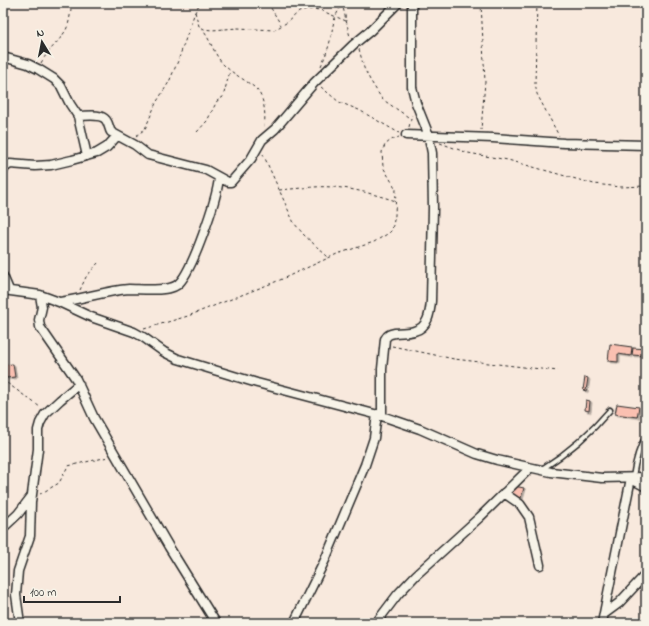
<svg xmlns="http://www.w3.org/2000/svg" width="649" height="626" font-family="'Indie Flower',sans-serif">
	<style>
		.building { fill: #fac0b1; stroke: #2b2b2b; filter: url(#shadow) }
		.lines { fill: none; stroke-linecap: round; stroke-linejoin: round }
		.lane-casing { stroke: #2b2b2b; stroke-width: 7 }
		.street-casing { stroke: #2b2b2b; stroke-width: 11 }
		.path { stroke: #2b2b2b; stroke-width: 1; stroke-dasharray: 3 3; stroke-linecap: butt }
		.lane { stroke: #f7f3e8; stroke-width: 4 }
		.street { stroke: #f7f3e8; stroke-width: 8 }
	</style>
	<defs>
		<filter id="shadow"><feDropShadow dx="2" dy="1.5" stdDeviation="0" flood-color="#0004"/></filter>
	</defs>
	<rect width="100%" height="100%" fill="#f8e9dd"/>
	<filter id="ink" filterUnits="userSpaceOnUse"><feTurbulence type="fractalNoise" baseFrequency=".025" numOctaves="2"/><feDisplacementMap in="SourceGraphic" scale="8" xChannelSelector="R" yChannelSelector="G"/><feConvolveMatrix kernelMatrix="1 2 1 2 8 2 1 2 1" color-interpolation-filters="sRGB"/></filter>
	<g filter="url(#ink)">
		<path class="building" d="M610,344L632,347L631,356L618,354V362L608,361Z
			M633,348L646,349V356L632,355Z
			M13,364L15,377L6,378L3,365Z
			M585,377L588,378L586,391L583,390Z
			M586,400L590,401L589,411L585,410Z
			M617,404L639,407L637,417L615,414Z
			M514,486L524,488L521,498L511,496Z"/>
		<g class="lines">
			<defs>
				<path id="lane" d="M542,469C569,452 589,435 610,410
					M633,477C635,463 638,449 646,436"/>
				<path id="street" d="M3,57L28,64L38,69L54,79L61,86L70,104L78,116L87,156
					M78,116C87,116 101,113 106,120C109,124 109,129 111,132L135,145L148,155L206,170L228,182H231L251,159L262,140L275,129L314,83L353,45L370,31L398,3
					M406,135L493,138L564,143L646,145
					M3,172V169L10,164L35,166L51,165L72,160L97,153L107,147L117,136
					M3,276L9,290
					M3,290L40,295L59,302L91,317L134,332L143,337L164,352L178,359L257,383L382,416L420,429L477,454L497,460L551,472L602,478L646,477
					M40,295L42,307L39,320L40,327L76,379L94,418L169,547L216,623
					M60,302C83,299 105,291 129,289C141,289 167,292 177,285C192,274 217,198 219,178
					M382,416V369L385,339C388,334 390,334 395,333C401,332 408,333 414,331C428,328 430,313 431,301L433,208L432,153L428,133L416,103L412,87V3
					M631,479L646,487
					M504,493L520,504L529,517L540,565
					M3,528L18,514L31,497
					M604,614L619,603L646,574
					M20,623L16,595L18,571L30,536L31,502L38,449V430L40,423L45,414L60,400L79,384
					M294,623L325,560L365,465L374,438L377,414
					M376,623L398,594L416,575L480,517L530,468
					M602,623L631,478"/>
			</defs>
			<use href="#lane" class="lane-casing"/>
			<use href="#street" class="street-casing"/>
			<path class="path" d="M268,3L281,25
				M342,3L350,37
				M481,3L485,82L481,130
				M537,3L535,84L537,94L559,136
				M315,8L334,6L341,3
				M195,12L199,26L204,29L212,30L238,28L274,30L286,23L299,12L312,9L320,10L346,21
				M201,28C210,38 213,52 222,63C231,73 244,79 254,87C265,96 266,115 264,128
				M359,49L364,68L370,80L382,99L411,119
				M41,63C48,50 57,44 64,33C70,25 70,13 72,3
				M321,66C324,59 327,52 329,45C334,27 331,21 342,5
				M321,87L339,102L359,110L399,133
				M409,127L412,115
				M197,132L207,121L217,101L223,97L230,71
				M136,136L145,129L156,103L169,82L178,61L195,12L200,3
				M440,143L468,153L508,160L594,184L621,187L646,186
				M263,154L294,223L304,235L328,257
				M279,190C291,189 302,188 314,187C342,185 370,193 396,201
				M80,290L86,277L98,263
				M144,329L188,316L280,280L337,254L374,242L389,233L392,230L395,215L396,189L383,167L382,152L385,145L391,140L399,137
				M392,346L454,359L558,371
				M3,379L7,383L40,407
				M40,494L59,483L68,466L108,457
				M3,621L13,622"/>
			<use href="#lane" class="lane"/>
			<use href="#street" class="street"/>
		</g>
	</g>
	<rect width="649" height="626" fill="none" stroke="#f7f3e8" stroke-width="16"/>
	<rect x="8" y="8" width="633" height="610" fill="none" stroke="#2b2b2b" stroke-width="1.5" filter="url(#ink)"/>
	<g transform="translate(42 42) rotate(350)" stroke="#f7f3e8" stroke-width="3" paint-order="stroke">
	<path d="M0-3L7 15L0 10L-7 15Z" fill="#2b2b2b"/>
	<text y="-6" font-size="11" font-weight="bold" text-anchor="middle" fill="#2b2b2b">N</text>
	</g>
	<path d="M24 596v6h96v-6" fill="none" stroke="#2b2b2b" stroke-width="2"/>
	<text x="30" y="596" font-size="12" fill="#2b2b2b" stroke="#f7f3e8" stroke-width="3" paint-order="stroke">100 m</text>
</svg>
